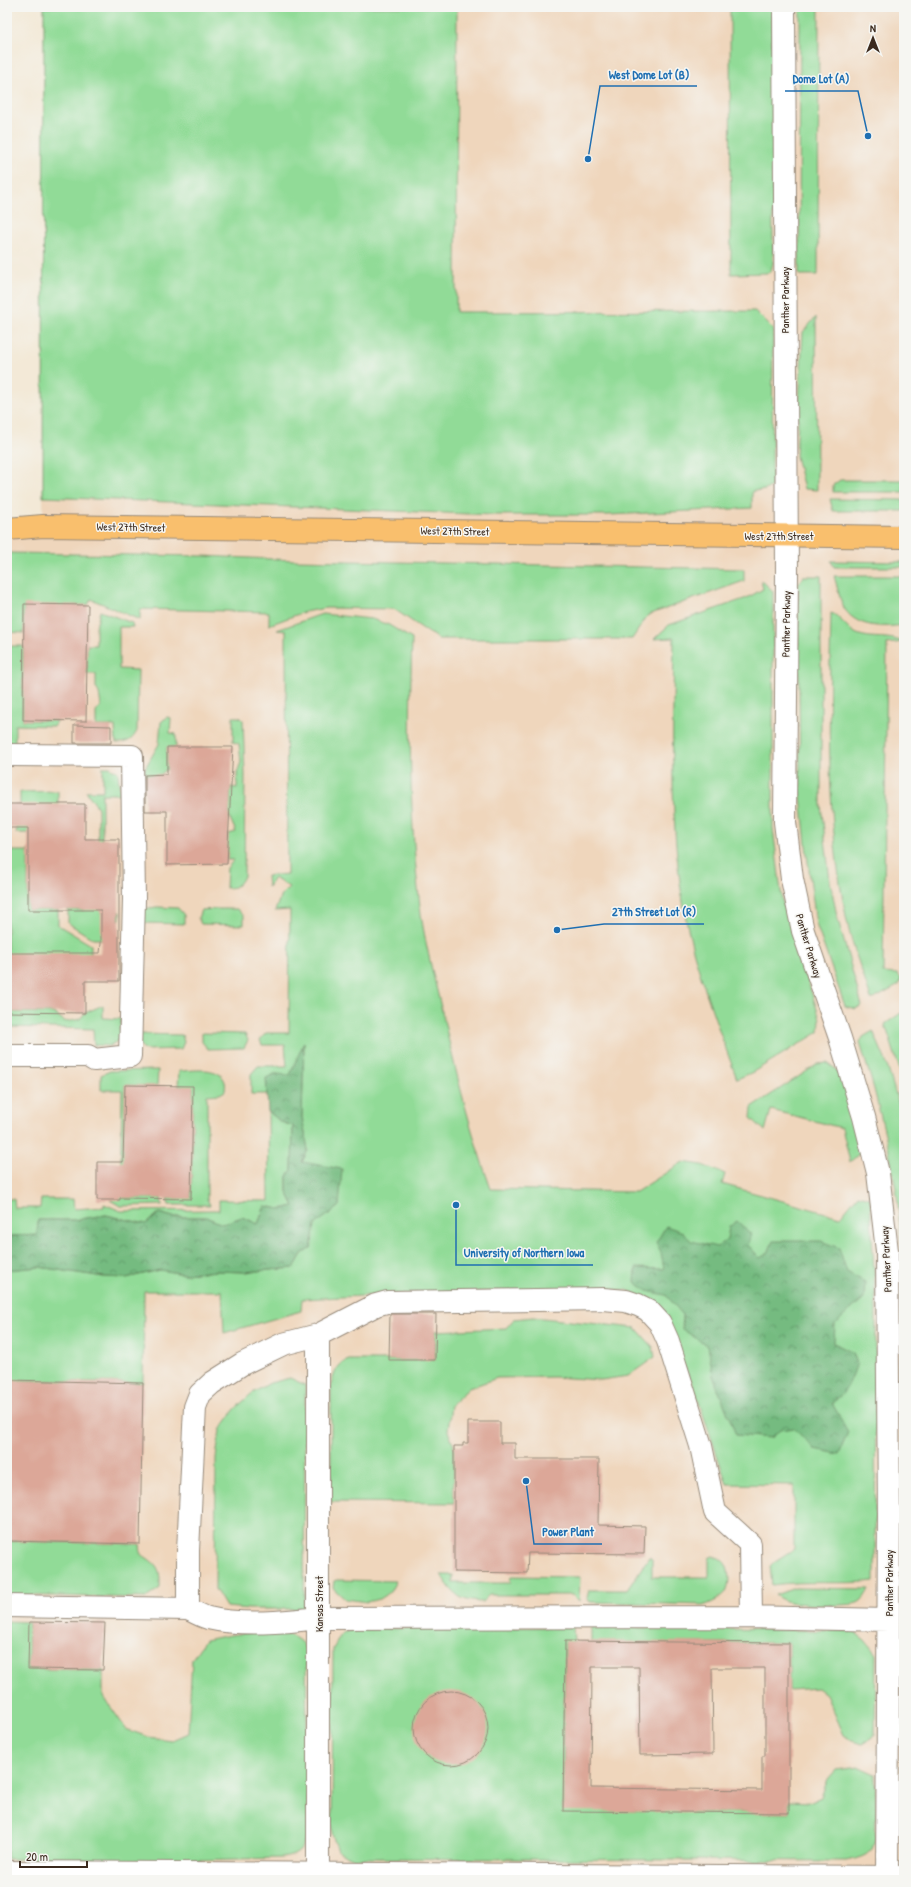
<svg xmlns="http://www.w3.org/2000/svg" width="911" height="1887" font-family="'Patrick Hand',sans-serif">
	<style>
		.built { fill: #efd6bc }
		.grass { fill: #91db97; stroke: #66825a }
		.forest { fill: url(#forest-crowns); stroke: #58724f }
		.building { fill: #dca798; fill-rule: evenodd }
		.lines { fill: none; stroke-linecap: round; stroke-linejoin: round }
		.minor-casing { stroke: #978a7a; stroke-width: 24 }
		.major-casing { stroke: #978a7a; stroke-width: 24 }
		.minor { stroke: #fff; stroke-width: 22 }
		.major { stroke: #f9bf6d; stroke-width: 22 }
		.labels { text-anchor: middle; stroke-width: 3; stroke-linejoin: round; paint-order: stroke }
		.street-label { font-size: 11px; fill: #3b2a1e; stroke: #f6f6f2 }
		.leader { fill: none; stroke: #1f6fb2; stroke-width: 1.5 }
		.callout-dot { fill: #1f6fb2; stroke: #f6f6f2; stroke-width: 1.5 }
		.callout-label { font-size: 12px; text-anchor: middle; font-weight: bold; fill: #1f6fb2; stroke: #f6f6f2; stroke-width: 3; stroke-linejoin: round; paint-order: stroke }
	</style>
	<defs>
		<pattern id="forest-crowns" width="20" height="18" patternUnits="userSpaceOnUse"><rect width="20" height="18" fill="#74bb80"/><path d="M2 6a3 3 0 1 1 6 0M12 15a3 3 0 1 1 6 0" fill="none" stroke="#609868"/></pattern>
	</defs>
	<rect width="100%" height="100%" fill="#f6f6f2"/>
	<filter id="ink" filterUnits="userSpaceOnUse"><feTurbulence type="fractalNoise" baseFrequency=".025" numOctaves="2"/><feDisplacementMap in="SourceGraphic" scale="8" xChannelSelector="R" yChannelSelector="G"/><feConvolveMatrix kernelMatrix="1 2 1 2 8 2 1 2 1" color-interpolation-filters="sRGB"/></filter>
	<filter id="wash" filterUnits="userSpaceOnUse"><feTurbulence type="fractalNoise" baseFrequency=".012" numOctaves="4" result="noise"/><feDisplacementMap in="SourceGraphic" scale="16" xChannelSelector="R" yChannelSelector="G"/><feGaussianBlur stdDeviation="0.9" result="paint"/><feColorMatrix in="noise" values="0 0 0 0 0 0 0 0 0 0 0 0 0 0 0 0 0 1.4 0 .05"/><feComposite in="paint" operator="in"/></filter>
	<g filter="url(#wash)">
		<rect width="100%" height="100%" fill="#f3e9d7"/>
		<path class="built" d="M44,7H904V1880H7V529L43,525Z"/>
		<path class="grass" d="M44,7H457L456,312L755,311L773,329L772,486L765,490L752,491V508L609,515H494L43,497Z
			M730,7H772L773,263L771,271L767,273L731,274Z
			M800,7H819L818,275H799Z
			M816,317L817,490L804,489L796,456L803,332Z
			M840,480H904V492H833V485Z
			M830,499L904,500V511H833Z
			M8,553L203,556L295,560L744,569V581L648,615L632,639H438L394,609L326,608L304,612L269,625V612L140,609V620L91,599L88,605L24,606V633L7,632Z
			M831,561L904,562V567H834Z
			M803,576H821V805L830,881L837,916L862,1006L855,1009L845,1006L816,924L807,854L800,786L798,586Z
			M834,576H904V625C883,628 854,628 843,606C839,597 837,585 834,576Z
			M761,580L773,591V828L782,900L820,1019L819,1032L753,1072L737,1079C721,1035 704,991 692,946C667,846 673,741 674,638L654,639L669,625L747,598L763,589Z
			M100,611L132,623L133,627H119V669L138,670L137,731C132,741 127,743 116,743L115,726H96V712L101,706L99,693L96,688V674H87V645H96V627Z
			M831,613C838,614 848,630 857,634C872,640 888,635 903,642L887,644L883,973L897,974L901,978L899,985L874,999H871C863,973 852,947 847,921C825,819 829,716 831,613Z
			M322,614L372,619L389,625L412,639C409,731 409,823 421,914C426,949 436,985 444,1020C457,1077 471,1134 491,1189L636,1192L683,1162L702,1165L725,1174L722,1184L840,1217L858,1195L870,1198L876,1308L875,1581C841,1585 806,1580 772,1585L770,1566L775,1561L794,1549V1485L727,1484L693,1385L652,1302L627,1290L592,1289L421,1293L302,1299L301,1311L224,1333L222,1291H144L143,1383L7,1380V1270L39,1267L104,1277L126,1278L160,1270L184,1274L217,1271L244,1272L294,1268L302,1254L311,1248L314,1225L339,1206L302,1162L308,1150L302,1117L304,1044L290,1076L275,1074L267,1078L268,1094H251V1074L258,1066H287L285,1045H262L260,1040L266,1033H289L290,910L275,911L281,895L289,887L274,878L268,887L267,876L287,874L286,631L277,630Z
			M7,646H23V720L56,721L55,726L15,725V743L7,742Z
			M167,717L171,718L170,733L176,734V747H167V769L160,775H141L159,744L161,722Z
			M233,717H240L243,720L245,775L244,876C240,885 236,888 226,888L227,868L234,860H227L228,834L236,832L229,816L231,787L237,788V773L241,762L239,744L233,742Z
			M103,767H110L118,772L120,794H102V839L98,842V808L86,791H103Z
			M58,791V804L28,833H16L20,812V792Z
			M11,851H28V910H58V925L91,945V976L7,953V878Z
			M84,901H101V913L120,912V919L103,939H93L68,923V910H84Z
			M157,907L178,908L184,915V924L141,923L142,909Z
			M217,909H237L244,916V925L201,924L198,918L201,910Z
			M103,1005V1018L121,1019L119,1040L109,1046L94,1045L93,1029L7,1027V1012L53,1013L66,1022L80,1019L85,1013Z
			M904,1011V1083L885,1024Z
			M873,1031L885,1059L904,1121V1306L903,1261L897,1195L888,1146L874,1089L860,1043L863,1037Z
			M202,1033L245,1034L248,1040L244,1048L208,1049L202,1042Z
			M138,1034L182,1035L184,1042L181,1049L145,1050L138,1043Z
			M827,1063L836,1069L844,1084L862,1151L850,1162L842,1128L771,1110L765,1131L751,1118L752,1107L818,1064Z
			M158,1070L157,1086L125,1085L123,1198H161L162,1205L120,1206L110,1200L120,1199L122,1090H101V1075L110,1071Z
			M179,1071C192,1071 220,1065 225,1082C226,1084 225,1089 225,1091L220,1094L207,1095V1199L210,1205H169L167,1199L191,1198L193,1087L178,1086Z
			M268,1111L281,1122L293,1126L292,1170L287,1176V1192L294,1206L280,1209L265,1206L258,1224L242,1217L222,1224L206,1217H173L159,1213L146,1224L106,1215L74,1220H38V1236H7V1199H14L15,1208H40L41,1199H73L74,1209L104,1207V1204L121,1211L219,1210V1200L269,1201Z
			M533,1317L636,1328L653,1347L655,1357L628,1376L601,1380L554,1377L497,1378L469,1388L451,1405L448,1431L454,1446V1503L331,1502V1385C334,1374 337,1363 349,1360H435L436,1331L506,1328L514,1319Z
			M290,1378L305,1385L304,1609H249L226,1607L215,1589L216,1458L220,1430L235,1409L251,1394L270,1383Z
			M7,1541L140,1544L141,1554C159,1566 160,1567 160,1588L146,1598L7,1595Z
			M713,1556C716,1557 720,1558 722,1560C730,1566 731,1585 725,1593C720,1599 713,1602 706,1605L590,1602L587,1598L589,1590H627L649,1557L652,1559V1577H709V1558Z
			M441,1575H453V1583H510L511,1576L580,1577L579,1602L573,1595H489L482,1602C458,1601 454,1594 441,1575Z
			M337,1580L396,1581L390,1592L379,1599L367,1602L345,1599L333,1588L334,1581Z
			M795,1588L869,1589C866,1595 863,1601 857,1603C844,1607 798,1605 786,1601C782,1600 778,1597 775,1595Z
			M904,1591V1846L902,1837V1592Z
			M7,1621L29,1622L28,1669L103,1670V1696L126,1729L148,1737L172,1740L188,1733L192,1659L205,1640C229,1635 295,1620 306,1650L308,1837C300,1852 299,1855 282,1858L149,1861L7,1859Z
			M573,1627L574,1642H565L563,1810L789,1813V1801L810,1802L821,1797L828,1779L836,1770L860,1767L875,1774C875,1790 879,1839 871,1851C866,1858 853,1859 846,1861L352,1858L338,1851L332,1834L333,1657V1649L342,1633L356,1629Z
			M591,1627L853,1631L865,1640L876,1654L875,1736L862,1744L852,1741L844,1735L826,1694L818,1688L789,1690V1643L591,1642Z"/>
		<path class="forest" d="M304,1042L302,1117L308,1150L302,1162L342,1169L339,1206L315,1225L311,1248L302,1254L294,1268L244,1272L217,1271L184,1274L160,1270L126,1278L104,1277L39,1267L7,1270V1236L37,1235L38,1220H74L106,1215L146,1224L159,1213L173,1217H206L222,1224L242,1217L258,1224L265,1206L280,1209L294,1206L287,1192V1176L292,1170L293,1126L281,1122L268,1111L266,1078L275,1074L290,1075Z
			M737,1221L751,1234L748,1245L760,1258L768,1253L773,1241H821L839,1248L847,1272L865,1282L864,1298L835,1324L834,1343L853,1353L857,1363C851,1380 847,1393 832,1403L848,1432L839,1454L814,1449L794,1428L780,1430L771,1438L736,1435L713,1376L708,1346L682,1329L683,1315L666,1295L647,1291L635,1282L636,1268L664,1269L661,1253L656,1243L666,1226L683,1232L691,1241L717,1247L727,1240L729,1227Z"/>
		<g id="blocks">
			<path class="building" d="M24,604L88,605L86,721L23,720Z
				M74,725L111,726V743H74Z
				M167,747H233L227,864L167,865V811H145V775L167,774Z
				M7,804H85V839H119V981H85V1013L7,1012V953H100L101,944V910H28V828H7Z
				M125,1085L193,1086L191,1199L120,1198V1200H97V1162H123Z
				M390,1314H436L435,1360H389Z
				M7,1380L143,1383L140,1544L7,1541Z
				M468,1422H500V1443H515V1459H599L598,1525L645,1526L644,1554L528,1553L527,1573L454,1572V1446H463V1443H468Z
				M29,1622L105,1623L103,1670L28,1669Z
				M565,1641L789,1643V1813L563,1811ZM592,1667H639L640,1755L713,1754L712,1668H765V1756H762V1790L591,1788Z
				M414 1728a37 37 0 1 1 74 0a37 37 0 1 1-74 0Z"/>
		</g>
	</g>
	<g filter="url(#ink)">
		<use href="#blocks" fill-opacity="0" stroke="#978a7a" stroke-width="1"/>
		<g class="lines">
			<defs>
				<path id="minor" d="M784,7L787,572L785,822L792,879L803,931L840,1038L864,1117L878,1173L887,1251L889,1516L887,1876
					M7,755L132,756L134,899L130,1056L94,1060L88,1056H7
					M318,1335V1873
					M7,1606L188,1609
					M751,1617L750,1544L715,1512L701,1446L668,1341L660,1323L648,1310L638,1305L626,1301L603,1299L387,1302L376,1305L318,1335L283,1344L242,1364L212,1383L200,1394L195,1407L188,1551V1609C194,1612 201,1616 208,1618C242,1626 284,1622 319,1618L751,1617L888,1620
					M7,1872L904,1877"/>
				<path id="major" d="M7,529L43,526L904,537"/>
			</defs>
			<use href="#minor" class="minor-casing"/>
			<use href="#major" class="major-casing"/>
			<use href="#minor" class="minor"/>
			<use href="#major" class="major"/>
		</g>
	</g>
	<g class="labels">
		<g class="street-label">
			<text transform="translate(785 300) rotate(-90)" y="4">Panther Parkway</text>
			<text transform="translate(131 527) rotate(1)" y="4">West 27th Street</text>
			<text transform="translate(455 531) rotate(1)" y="4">West 27th Street</text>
			<text x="779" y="540">West 27th Street</text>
			<text transform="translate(786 624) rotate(-89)" y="4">Panther Parkway</text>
			<text transform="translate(809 946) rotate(73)" y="4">Panther Parkway</text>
			<text transform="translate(886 1259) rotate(-93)" y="4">Panther Parkway</text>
			<text transform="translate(889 1583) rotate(-90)" y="4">Panther Parkway</text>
			<text transform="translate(319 1604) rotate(-90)" y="4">Kansas Street</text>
		</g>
	</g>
	<path class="leader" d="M588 159L600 86H697M868 136L858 91H785M557 930L604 924H704M456 1205L456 1265H593M526 1481L534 1544H602"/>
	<g class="callout-dot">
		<circle cx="588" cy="159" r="4"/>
		<circle cx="868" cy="136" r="4"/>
		<circle cx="557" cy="930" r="4"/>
		<circle cx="456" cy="1205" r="4"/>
		<circle cx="526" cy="1481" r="4"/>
	</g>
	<g class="callout-label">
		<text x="649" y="79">West Dome Lot (B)</text>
		<text x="821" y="83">Dome Lot (A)</text>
		<text x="654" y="916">27th Street Lot (R)</text>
		<text x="524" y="1257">University of Northern Iowa</text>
		<text x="568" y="1536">Power Plant</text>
	</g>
	<rect width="911" height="1887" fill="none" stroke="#f6f6f2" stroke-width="24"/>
	<g transform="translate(873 38)" stroke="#f6f6f2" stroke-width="3" paint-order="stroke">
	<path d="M0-3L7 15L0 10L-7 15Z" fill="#3b2a1e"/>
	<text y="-6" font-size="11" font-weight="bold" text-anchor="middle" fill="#3b2a1e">N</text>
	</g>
	<path d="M20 1861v6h67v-6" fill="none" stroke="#3b2a1e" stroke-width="2"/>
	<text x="26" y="1861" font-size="12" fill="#3b2a1e" stroke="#f6f6f2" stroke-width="3" paint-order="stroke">20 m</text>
</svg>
